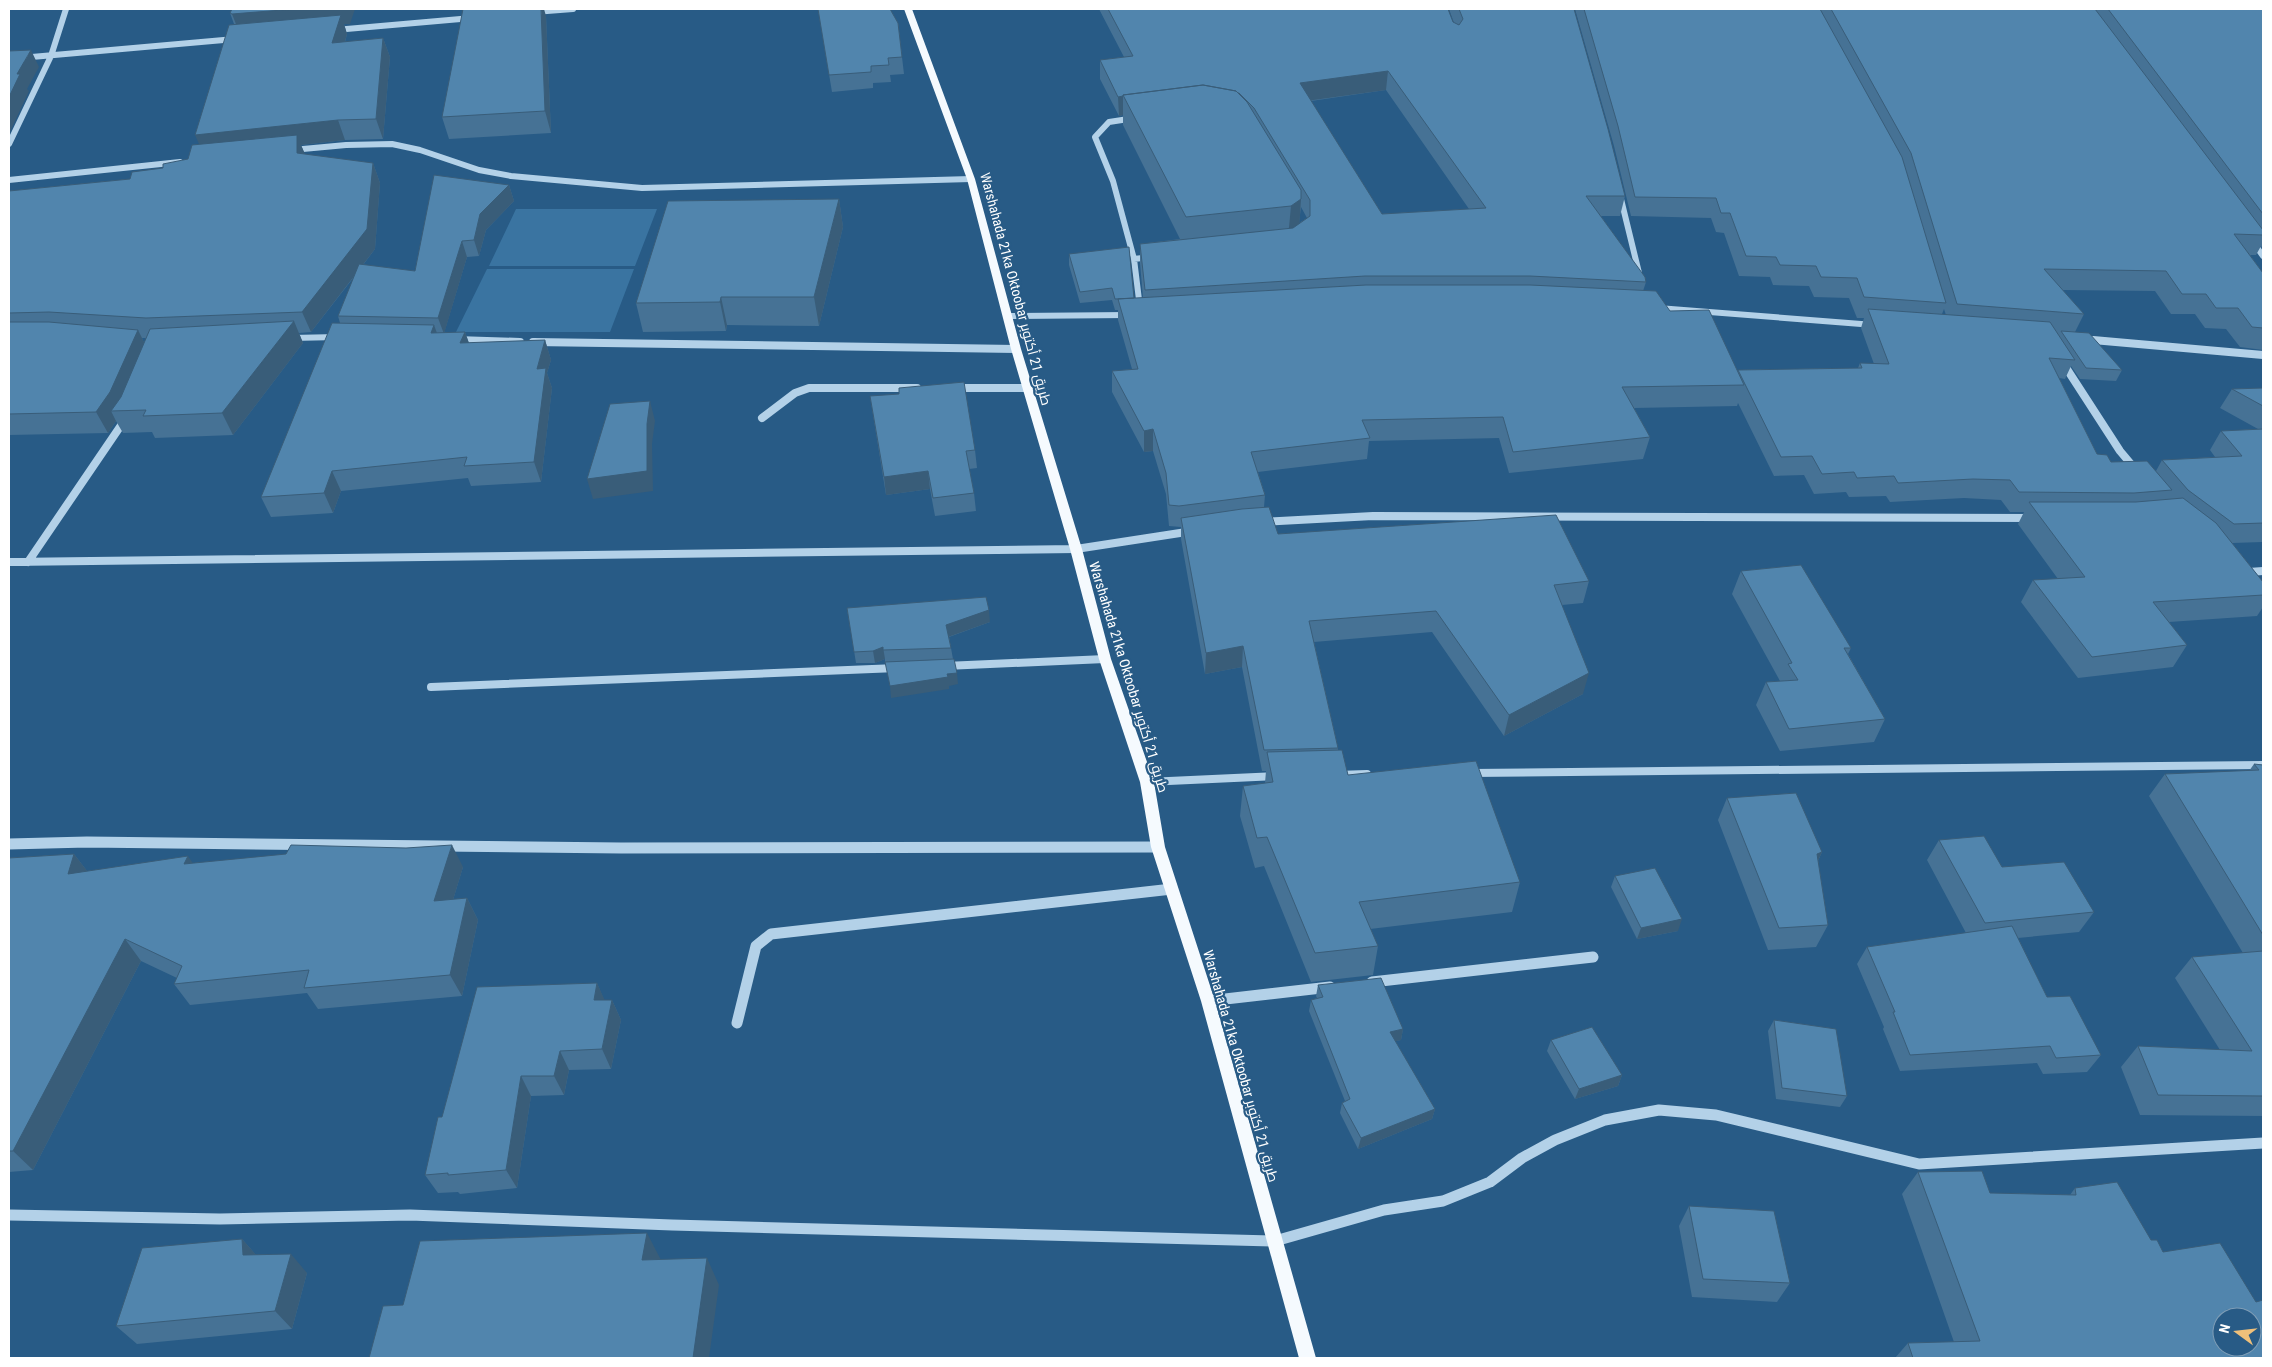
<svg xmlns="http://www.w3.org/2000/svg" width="2272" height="1367" font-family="'Roboto Condensed',Cairo,sans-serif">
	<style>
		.green { fill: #3a74a1 }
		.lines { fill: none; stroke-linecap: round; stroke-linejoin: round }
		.minor-far2 { stroke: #b3d1e8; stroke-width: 6 }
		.minor-far1 { stroke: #b3d1e8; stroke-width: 8 }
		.minor { stroke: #b3d1e8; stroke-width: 11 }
		.major { fill: #f5fafe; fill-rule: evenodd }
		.wall { fill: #467295; fill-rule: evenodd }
		.shaded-wall { fill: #395d79 }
		.building { fill: #5185ad; stroke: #395d79; fill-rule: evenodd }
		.labels { text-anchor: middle; stroke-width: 4.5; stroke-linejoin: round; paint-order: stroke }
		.street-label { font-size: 14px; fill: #fff; stroke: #285b86 }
	</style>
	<rect width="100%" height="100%" fill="#285b86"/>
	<path class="green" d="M516,209H657L635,266H489Z
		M487,269H634L610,332H456Z"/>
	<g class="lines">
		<path class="minor-far2" d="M534,12L573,9
			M335,30L472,18
			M9,59L235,39
			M1135,118L1109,122L1095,137L1113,181L1134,259L1140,308
			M9,144L51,56L66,9
			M292,150L346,145L392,144L420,150L479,170L511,176L642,188L971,179
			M9,180L180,162
			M1620,195L1640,277
			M2253,242L2263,256
			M1134,259L1151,257
			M1658,308L1874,325
			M1007,316L1128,315
			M291,338L338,337
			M2084,339L2107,341
			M456,340L490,341"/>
		<path class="minor-far1" d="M456,340L520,342
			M2093,340L2263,355
			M533,342L1016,349
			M2063,363L2120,451L2136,470
			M955,388H1027
			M762,418L795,393L809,388H917
			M1262,522L1373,516L2032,518
			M9,562L1076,549L1193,531
			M28,562L126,418
			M2249,572L2263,571
			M945,666L1105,659
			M431,687L897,668
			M1470,773L2263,765
			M1337,775L1367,774
			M1147,782L1277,776"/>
		<path class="minor" d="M9,844L87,842L621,848L1158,847
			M1372,982L1593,957
			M1208,1001L1330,987
			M737,1023L756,946L771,934L1172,889
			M9,1215L220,1219L410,1215L672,1225L1275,1241L1384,1210L1443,1201L1490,1182L1522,1158L1555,1140L1605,1120L1659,1110L1716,1115L1919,1164L2263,1143"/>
		<path class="major" d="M904,9H912L975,179L1021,349L1082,549L1111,659L1154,782L1165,847L1215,1001L1316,1358H1299L1201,1001L1151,847L1140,782L1099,659L1070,549L1011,349L967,179Z"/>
	</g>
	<path class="wall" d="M818,9L898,23L904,74L890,75L891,82L873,83V88L832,92Z
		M1099,9H1448L1453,22L1454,23L1449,9H1574L1625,196L1620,216H1601L1646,282L1643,291L1670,311L1737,371L1738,370L1858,368L1860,363L1874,364L1861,328L1864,318H1857L1849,298L1814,297L1809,286L1773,285L1770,277L1739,276L1724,233L1716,232L1711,218L1631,216L1614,146L1575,9H2263V249L2261,246L2256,255H2250L2263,273V350L2240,347L2226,329L2205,328L2195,314H2171L2155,291L2062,290L2084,314L2075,332L2122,370L2116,381L2080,379L2071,366L2065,379L2059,378L2097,454L2111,462L2156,471L2162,460L2215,457L2210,450L2221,431L2258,429L2220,408L2232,389L2263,388V542L2232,543L2263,582V607L2257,616L2169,622L2187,645L2173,667L2078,678L2021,602L2033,580L2058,579L2018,524L2024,512H2010L2001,500L1964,498L1890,502L1886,496L1849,497L1846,492L1814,494L1804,475L1774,476L1738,403L1737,406L1634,408L1650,437L1643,459L1509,473L1499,438L1369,441L1367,459L1258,472L1265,495L1264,507L1278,534L1589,581L1583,603L1562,605L1583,694L1504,736L1432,632L1314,642L1338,748V751L1348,775L1520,882L1512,912L1370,929L1378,946L1373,975L1311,982L1264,866L1255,868L1240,816L1243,786L1265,783L1266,771H1262L1242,667L1205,674L1181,539V527L1169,526L1166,494L1153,451L1144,452L1112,392V371L1132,369L1118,320V310H1115L1112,300L1080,303L1069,265V254L1134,298H1143L1140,263V244L1180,239L1123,125V115L1119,116L1100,79V60L1124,57ZM1386,90L1469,209L1382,214L1311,101ZM1301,207L1307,218L1299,223ZM1944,309L1946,315L1942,314Z
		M230,13L350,24H344L347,34L345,42L383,38L390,57L383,139L345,140L301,145L305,155L373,163L380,183L375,249L363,265L415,271L509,185L514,201L486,230L479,256L467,257L444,333L465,332L469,343L545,340L551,360L547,373L552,388L541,482L471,486L468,478L341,491L333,513L271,517L261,497L340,323L338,316L354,277L311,332L299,333L303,343L233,435L155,438L152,432L123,433L116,421L108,433L9,435V191L130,179L188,159L200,145L234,24ZM142,338H146L144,343Z
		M546,16L551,133L449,139L442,117Z
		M839,199L843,227L819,326L727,325L726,331L643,332L636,303Z
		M870,396L975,450L977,468L969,469L974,493L976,511L935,516L930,489L886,495Z
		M1741,571L1851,648L1848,654L1885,719L1874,742L1780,751L1756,705L1766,682L1780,681L1732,594Z
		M847,608L990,622L949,637L953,659L885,662V659L875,663H856Z
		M2254,764L2263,765V1116L2140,1115L2121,1067L2138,1046L2220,1050L2175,978L2192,957L2243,953L2149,796L2165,774L2249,771Z
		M1727,798L1822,852L1818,861L1828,925L1816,947L1768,950L1718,820Z
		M1939,840L2002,867L2094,912L2079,932L2018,938L2047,997L2101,1055L2087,1072L2043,1074L2037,1063L1900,1071L1883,1029L1884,1027L1857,964L1867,947L1966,933L1927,860Z
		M74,854L87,871L193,863L463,867L453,900L467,898L478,920L462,996L318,1009L307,993L190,1005L174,984L177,978L141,961L33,1170L9,1172V858Z
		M1615,876L1678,931L1637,939L1611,887Z
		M597,983L604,1000H612L621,1020L611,1069L569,1070L564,1095L531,1096L517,1188L460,1194L458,1192L438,1193L425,1175L442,1117Z
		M1318,985L1403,1029L1401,1040L1395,1041L1435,1109L1432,1119L1358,1149L1340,1113L1342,1103L1345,1101L1309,1011L1311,1000L1317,998L1316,996Z
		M1774,1020L1847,1096L1840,1107L1776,1099L1768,1031Z
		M1551,1040L1622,1075L1618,1086L1575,1099L1547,1051Z
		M1918,1172L1990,1193L2070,1195L2075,1188L2151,1240L2263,1358H1895L1908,1343L1954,1342L1902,1194Z
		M1689,1206L1790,1283L1777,1302L1692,1297L1679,1226Z
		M242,1239L256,1255L307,1273L292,1329L137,1344L116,1326Z"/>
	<path class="shaded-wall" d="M295,9H355L350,24H344L347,34L339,63L332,43L240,34L232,14Z
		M541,9H544L546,16L551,133L545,111Z
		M383,38L390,57L383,139L376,119Z
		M31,50L39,67L27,89L29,91L9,134V97L17,74Z
		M1388,71L1386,90L1299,102L1300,83Z
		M1123,96V115L1119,116L1118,97Z
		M338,120L345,140L301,145L305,154L204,155L195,135Z
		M373,163L380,183L375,249L311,332L302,312Z
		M509,185L514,201L486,230L479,256L474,240L480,214Z
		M839,199L843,227L819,326L814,297Z
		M1301,199L1299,231L1288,238L1291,206Z
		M462,241L467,257L444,334L438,318Z
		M721,297L727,325L726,331L720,302Z
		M294,321L303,343L233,435L222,413Z
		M434,325L441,344L431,333Z
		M138,330L148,350L123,411H111L116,421L108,433L96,412Z
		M465,332L472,352L460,343Z
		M545,340L551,360L547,373L552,388L541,482L534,462L537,369Z
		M650,401L655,421L652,444L653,491L593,499L587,479L647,424Z
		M1153,429V451L1144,452V431Z
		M332,471L341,491L333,513L324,493Z
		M928,471L930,489L886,495L884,477Z
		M989,610L990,622L948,637L946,625Z
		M1243,646L1242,667L1205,674L1206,653Z
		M883,647L885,659L875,663L873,651Z
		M957,673L958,684L949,686V689L891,698L890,686Z
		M1589,673L1583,694L1504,736L1509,715Z
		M452,845L463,867L446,923L434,901Z
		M1822,852L1811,875L1817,854Z
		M74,854L91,876L68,874Z
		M188,856L203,878L184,864Z
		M467,898L478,920L462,996L450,975Z
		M1682,919L1678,931L1637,939L1641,928Z
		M125,939L141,961L33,1170L13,1151Z
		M597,983L606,1003L594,1000Z
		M612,1000L621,1020L611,1069L602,1049Z
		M1403,1029L1401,1040L1387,1043L1390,1032Z
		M560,1051L569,1070L564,1095L554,1076Z
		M1622,1075L1618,1086L1575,1099L1579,1089Z
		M521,1076L531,1096L517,1188L506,1170Z
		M1435,1109L1432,1119L1358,1149L1361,1138Z
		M647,1233L661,1260H642Z
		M242,1239L259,1258L243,1255Z
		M291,1254L307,1273L292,1329L275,1311Z
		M707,1258L719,1285L709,1358H693Z"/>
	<path class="building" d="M232,9H295L232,14L230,13Z
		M463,9H541L545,111L442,117Z
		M818,9H890L898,23L902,57L888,58L889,65L871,66V72L829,75Z
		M1108,9H1448L1453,22L1459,25L1463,19L1459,9H1574L1608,129L1625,196H1586L1645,277L1646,282L1530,276H1365L1145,290L1140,244L1293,228L1310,216V200L1254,108L1239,93H1238L1236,91L1203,85L1123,95V96L1118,97L1100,60L1133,56ZM1388,71L1486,208L1382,214L1300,83Z
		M1584,9H1820L1902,157L1946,303L1864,297L1857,278L1821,277L1816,266L1780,265L1776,257L1746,256L1730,213H1721L1716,198L1635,197L1618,126Z
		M1831,9H2095L2263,230V235L2234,234L2263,273V328L2252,327L2238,308H2216L2206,294H2182L2166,271L2044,269L2084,314L1957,304L1911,153Z
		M2108,9H2263V214Z
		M341,15L332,43L383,38L376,119L338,120L195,135L229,25Z
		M31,50L17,74H20L9,97V51Z
		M1203,85L1236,91L1247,102L1301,190V199L1291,206L1186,217L1123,95Z
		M297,135V153L373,163L367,229L302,312L146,318L49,312L9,313V191L130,179L132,172L163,168V164L188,159L192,145Z
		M434,175L509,185L480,214L474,240L462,241L438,318L338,316L359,264L415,271Z
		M839,199L814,297H721L720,302L636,303L668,201Z
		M1129,247L1134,298L1115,299L1112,288L1080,292L1069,254Z
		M1366,285H1530L1656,291L1670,311L1709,310L1744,385L1622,387L1650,437L1513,452L1503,417L1362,420L1370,438L1251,452L1265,495L1179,506L1169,505L1166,473L1153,429L1144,431L1112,371L1138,369L1118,299Z
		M1868,309L2050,322L2075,360L2049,358L2097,454L2107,455L2111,462L2147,461L2172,490L2134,493L2019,492L2010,480L1973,479L1898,483L1894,476L1857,478L1854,472L1822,474L1812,456L1781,457L1738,370L1862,368L1860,363L1889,364Z
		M294,321L222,413L143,416L146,410L111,411L121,397L150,329Z
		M9,322H49L138,330L110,392L96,412L9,414Z
		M332,323L434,325L431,333L465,332L460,343L545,340L537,369L546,368L534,462L464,466L467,457L332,471L324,493L261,497Z
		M2061,331L2089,333L2122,370L2086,368Z
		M964,382L975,450L966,451L974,493L933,498L928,471L884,477L870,396L899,394V388Z
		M2263,388V406L2232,389Z
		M650,401L647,424V471L587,479L610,404Z
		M2263,429V523L2234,524L2188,490L2162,460L2242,456L2221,431Z
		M2183,498L2216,523L2263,582V595L2153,602L2187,645L2092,657L2033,580L2085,577L2029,502H2136Z
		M1269,507L1278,534L1556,515L1589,581L1554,585L1589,673L1509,715L1436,611L1309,621L1338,748L1264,750L1243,646L1206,653L1181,518L1242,509Z
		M1801,565L1851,648H1844L1885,719L1789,729L1766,682L1798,680L1788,664L1792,663L1741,571Z
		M986,597L989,610L946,625L951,648L883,650V647L873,651L854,652L847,608Z
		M954,659L957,673L947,674L948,677L890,686L885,662Z
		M1342,750L1348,775L1476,761L1520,882L1359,902L1378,946L1315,953L1267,837L1257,838L1243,786L1273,782L1267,752Z
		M2254,764L2263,765V935L2165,774L2259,770Z
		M1796,793L1822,852L1817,854L1828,925L1779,928L1727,798Z
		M1984,836L2002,867L2064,862L2094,912L1985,923L1939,840Z
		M291,845L406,848L452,845L434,901L467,898L450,975L304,988L309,970L174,984L182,966L125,939L13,1151H9V858L74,854L68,874L188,856L184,864L286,854Z
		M1655,868L1682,919L1641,928L1615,876Z
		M2012,926L2047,997L2070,996L2101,1055L2056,1058L2050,1046L1910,1055L1893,1012H1895L1867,947Z
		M2263,951V1096L2158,1095L2138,1046L2252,1051L2192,957Z
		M1381,978L1403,1029L1390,1032L1435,1109L1361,1138L1342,1103L1350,1099L1311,1000L1323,997L1318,985Z
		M597,983L594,1000H612L602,1049L560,1051L554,1076H521L506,1170L448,1175V1173L425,1175L438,1117H442L477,987Z
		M1774,1020L1836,1029L1847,1096L1782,1088Z
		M1592,1027L1622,1075L1579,1089L1551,1040Z
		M1982,1171L1990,1193L2076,1195L2075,1188L2117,1182L2151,1240H2157L2163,1252L2220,1243L2256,1302L2263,1300V1358H1913L1908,1343L1980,1341L1918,1172ZM2222,1317H2252V1347H2222Z
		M1689,1206L1774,1211L1790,1283L1703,1279Z
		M647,1233L642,1260L707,1258L693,1358H369L383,1306L403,1305L420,1241Z
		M242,1239L243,1255L291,1254L275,1311L116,1326L142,1248Z"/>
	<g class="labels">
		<g class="street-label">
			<text transform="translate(1016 289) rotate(75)" y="5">Warshahada 21ka Oktoobar طريق 21 أكتوبر</text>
			<text transform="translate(1129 677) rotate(73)" y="5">Warshahada 21ka Oktoobar طريق 21 أكتوبر</text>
			<text transform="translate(1241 1066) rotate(74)" y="5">Warshahada 21ka Oktoobar طريق 21 أكتوبر</text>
		</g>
	</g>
	<rect width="2272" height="1367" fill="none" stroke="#ffffff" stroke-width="20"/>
	<g transform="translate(2237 1332) rotate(285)"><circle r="24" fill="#285b86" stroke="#7e9db6"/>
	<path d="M0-4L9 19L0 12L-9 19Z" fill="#efc07a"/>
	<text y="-8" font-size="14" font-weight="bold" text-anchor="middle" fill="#ffffff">N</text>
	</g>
</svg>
